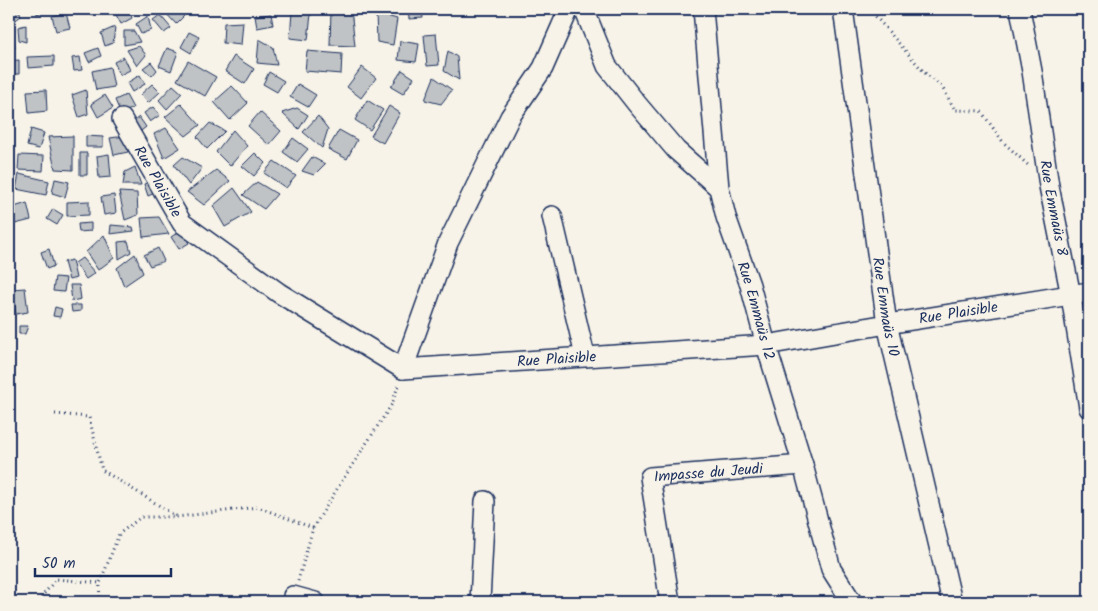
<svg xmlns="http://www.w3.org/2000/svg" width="1098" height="611" font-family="Kalam,sans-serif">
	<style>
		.building { fill: #c0c3c5; stroke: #1b2f5e }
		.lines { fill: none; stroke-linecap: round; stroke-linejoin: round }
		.minor-casing { stroke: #1b2f5e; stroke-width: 22 }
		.path { stroke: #1b2f5e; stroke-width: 3; stroke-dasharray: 1 4; stroke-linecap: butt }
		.minor { stroke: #f7f3e8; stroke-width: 19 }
		.labels { text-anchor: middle; stroke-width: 4; stroke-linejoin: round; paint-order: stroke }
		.street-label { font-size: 15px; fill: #1b2f5e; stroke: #f7f3e8 }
	</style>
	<rect width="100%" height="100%" fill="#f7f3e8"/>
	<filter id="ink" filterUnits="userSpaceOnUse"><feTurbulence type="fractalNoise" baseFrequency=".02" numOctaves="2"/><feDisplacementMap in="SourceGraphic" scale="10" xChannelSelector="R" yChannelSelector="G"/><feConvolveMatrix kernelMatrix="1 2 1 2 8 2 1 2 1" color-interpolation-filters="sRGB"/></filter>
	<g filter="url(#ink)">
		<path class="building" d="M9,9H19L21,16L13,22Z
			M36,9H51L52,10L37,14Z
			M91,9H102L92,16Z
			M116,9H129L132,18L121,24L114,11Z
			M162,9H178L184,16L176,24Z
			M331,9H351L355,46L330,45Z
			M408,9H422L423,18L409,19Z
			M292,12L311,14L308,40L290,38Z
			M66,13L70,28L56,31L52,16Z
			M376,13L397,19L393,45L377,42Z
			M271,14L273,25L257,28L255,16Z
			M160,15L171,28L164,33L153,20Z
			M148,16L151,30L141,34L136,24Z
			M243,22L241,45L223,43L224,23Z
			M11,24L15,48L9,44V26Z
			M26,25V42L19,40L18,27Z
			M115,27L113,43L105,46L101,33Z
			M124,31H134L140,42L124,45Z
			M189,32L199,37L191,53L181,47Z
			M436,34L439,65L427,66L424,35Z
			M259,39L273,47L277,65L257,63Z
			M400,41L419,44L416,62L398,60Z
			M139,46L146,55L137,66L127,50Z
			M98,48L101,56L89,62L85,53Z
			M167,48L178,52L171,71L159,66Z
			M307,51L342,54L341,74L305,71Z
			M448,51L457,57L459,80L444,71Z
			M54,56V66L28,68L27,57Z
			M234,56L254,69L245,84L225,71Z
			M80,57L82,70L74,71L72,58Z
			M124,57L130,70L120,75L114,62Z
			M19,60V74H9V61Z
			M188,61L216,77L205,96L177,80Z
			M151,62L157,70L152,76L143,68Z
			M110,67L114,87L96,90L92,71Z
			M362,67L376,78L361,98L347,87Z
			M402,70L414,78L403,94L391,87Z
			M269,72L284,81L277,92L263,84Z
			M140,75L145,84L132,92L127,83Z
			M434,77L452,90L441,104L425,100Z
			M152,84L160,92L148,103L140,95Z
			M298,84L316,95L308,107L290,97Z
			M173,85L182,93L167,109L159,100Z
			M232,86L248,103L230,120L214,102Z
			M46,90L47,111L29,113L27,91Z
			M86,90L88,114L79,117L72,95Z
			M105,95L113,108L98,117L91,104Z
			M126,95L133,108L121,114L115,100Z
			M367,100L383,110L370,130L355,120Z
			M181,104L200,125L186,136L165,117Z
			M389,106L400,113L383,143L371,136Z
			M153,107L160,115L150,122L144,113Z
			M297,108L308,115L299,129L282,113Z
			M260,112L281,131L269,145L248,126Z
			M318,116L328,129L322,148L303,132Z
			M139,117L146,127L137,134L130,124Z
			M210,123L225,131L207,149L197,137Z
			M166,128L180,148L164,158L154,134Z
			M31,129L44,133L39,149L27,146Z
			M233,130L247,146L230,166L216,152Z
			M339,130L357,140L347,159L328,149Z
			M73,136V170L55,169L48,137Z
			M86,136L103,137V147H86Z
			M125,136L128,152L114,155L110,138Z
			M293,138L308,149L297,162L283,152Z
			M80,153H87V175H80Z
			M255,153L265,163L254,176L242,166Z
			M109,154L111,177L99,178L97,156Z
			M19,155L44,156L43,171L18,170Z
			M183,157L202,168L189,185L174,165Z
			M312,157L325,164L314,175L302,171Z
			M274,161L296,176L286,188L264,173Z
			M135,167L141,185H123L125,172Z
			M216,170L230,181L204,205L187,192Z
			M19,174L49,181L46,195L16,189Z
			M55,179L69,182L65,197L52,193Z
			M153,180L157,192L148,196L144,184Z
			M257,182L277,194L264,209L243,195Z
			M234,188L251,212L225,227L213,206Z
			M119,192L137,193L138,215L125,220Z
			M114,195L116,213L104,215L101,197Z
			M89,201V215L67,216V202Z
			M27,203L31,220L15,224L11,208Z
			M53,209L63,215L57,225L47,219Z
			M159,217L169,234L143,237L141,218Z
			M91,223V231L79,232L78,224Z
			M111,225L133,227L134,231L110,234Z
			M180,231L189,243L179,249L171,237Z
			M104,235L114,258L98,270L86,252Z
			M128,241L131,252L119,259L118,242Z
			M158,248L164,261L150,266L144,255Z
			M49,249L54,266L47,269L41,252Z
			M135,254L143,273L124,286L117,268Z
			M82,258L95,273L86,279L75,263Z
			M72,260L76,278L69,280L64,262Z
			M55,277L66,278L64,292L53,291Z
			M70,285H79L81,299L72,301Z
			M25,288L28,312L16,314L12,289Z
			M71,305H81V311L72,312Z
			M55,307L62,309L60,317L53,316Z
			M19,326H28L25,334H19Z"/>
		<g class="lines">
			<defs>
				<g id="minor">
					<path d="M584,9L607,66L637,104L676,150L719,188"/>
					<path id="s1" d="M703,9L719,188L726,217L750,285L766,345L803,465L831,569L852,602"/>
					<path id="s2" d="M843,9L887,324L952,602"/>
					<path id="s3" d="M1020,9L1032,71L1049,186L1071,296L1089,408"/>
					<path id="s4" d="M122,119L182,223L279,293L403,369L766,345L887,324L1089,292"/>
					<path d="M552,216L585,356"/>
					<path d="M403,369L448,243L510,117L543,68L569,9"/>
					<path d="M293,596L315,602"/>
					<path d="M480,602L485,501"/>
					<path id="s5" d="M670,602L650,477L803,465"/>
				</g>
			</defs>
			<use href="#minor" class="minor-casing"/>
			<path class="path" d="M869,9L924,72L942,87L955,110L981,111L1003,142L1028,165
				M55,414L89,417L102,470L176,516
				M298,581L313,528L342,481L392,404L398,386
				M39,602L40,599L56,579L100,583
				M99,602L100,583L119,534L141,517H177L258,507L313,528"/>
			<use href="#minor" class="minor"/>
		</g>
	</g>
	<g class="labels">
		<g class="street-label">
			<text dy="5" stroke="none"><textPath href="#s4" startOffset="72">Rue Plaisible</textPath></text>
			<text dy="5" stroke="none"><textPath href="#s3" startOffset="202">Rue Emmaüs 8</textPath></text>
			<text dy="5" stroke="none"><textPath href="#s2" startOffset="301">Rue Emmaüs 10</textPath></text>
			<text dy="5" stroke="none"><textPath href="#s1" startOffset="308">Rue Emmaüs 12</textPath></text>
			<text dy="5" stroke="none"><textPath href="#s4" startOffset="944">Rue Plaisible</textPath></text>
			<text dy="5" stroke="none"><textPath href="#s4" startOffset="539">Rue Plaisible</textPath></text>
			<text dy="5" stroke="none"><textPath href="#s5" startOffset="185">Impasse du Jeudi</textPath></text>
		</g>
	</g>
	<rect width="1098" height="611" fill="none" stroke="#f7f3e8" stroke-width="30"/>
	<rect x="15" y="15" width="1068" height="581" fill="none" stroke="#1b2f5e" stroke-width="2" filter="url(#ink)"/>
	<path d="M35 568v8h136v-8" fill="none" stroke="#1b2f5e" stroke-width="2.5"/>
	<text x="42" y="568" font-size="15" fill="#1b2f5e" stroke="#f7f3e8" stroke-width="4" paint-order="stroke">50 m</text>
</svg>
